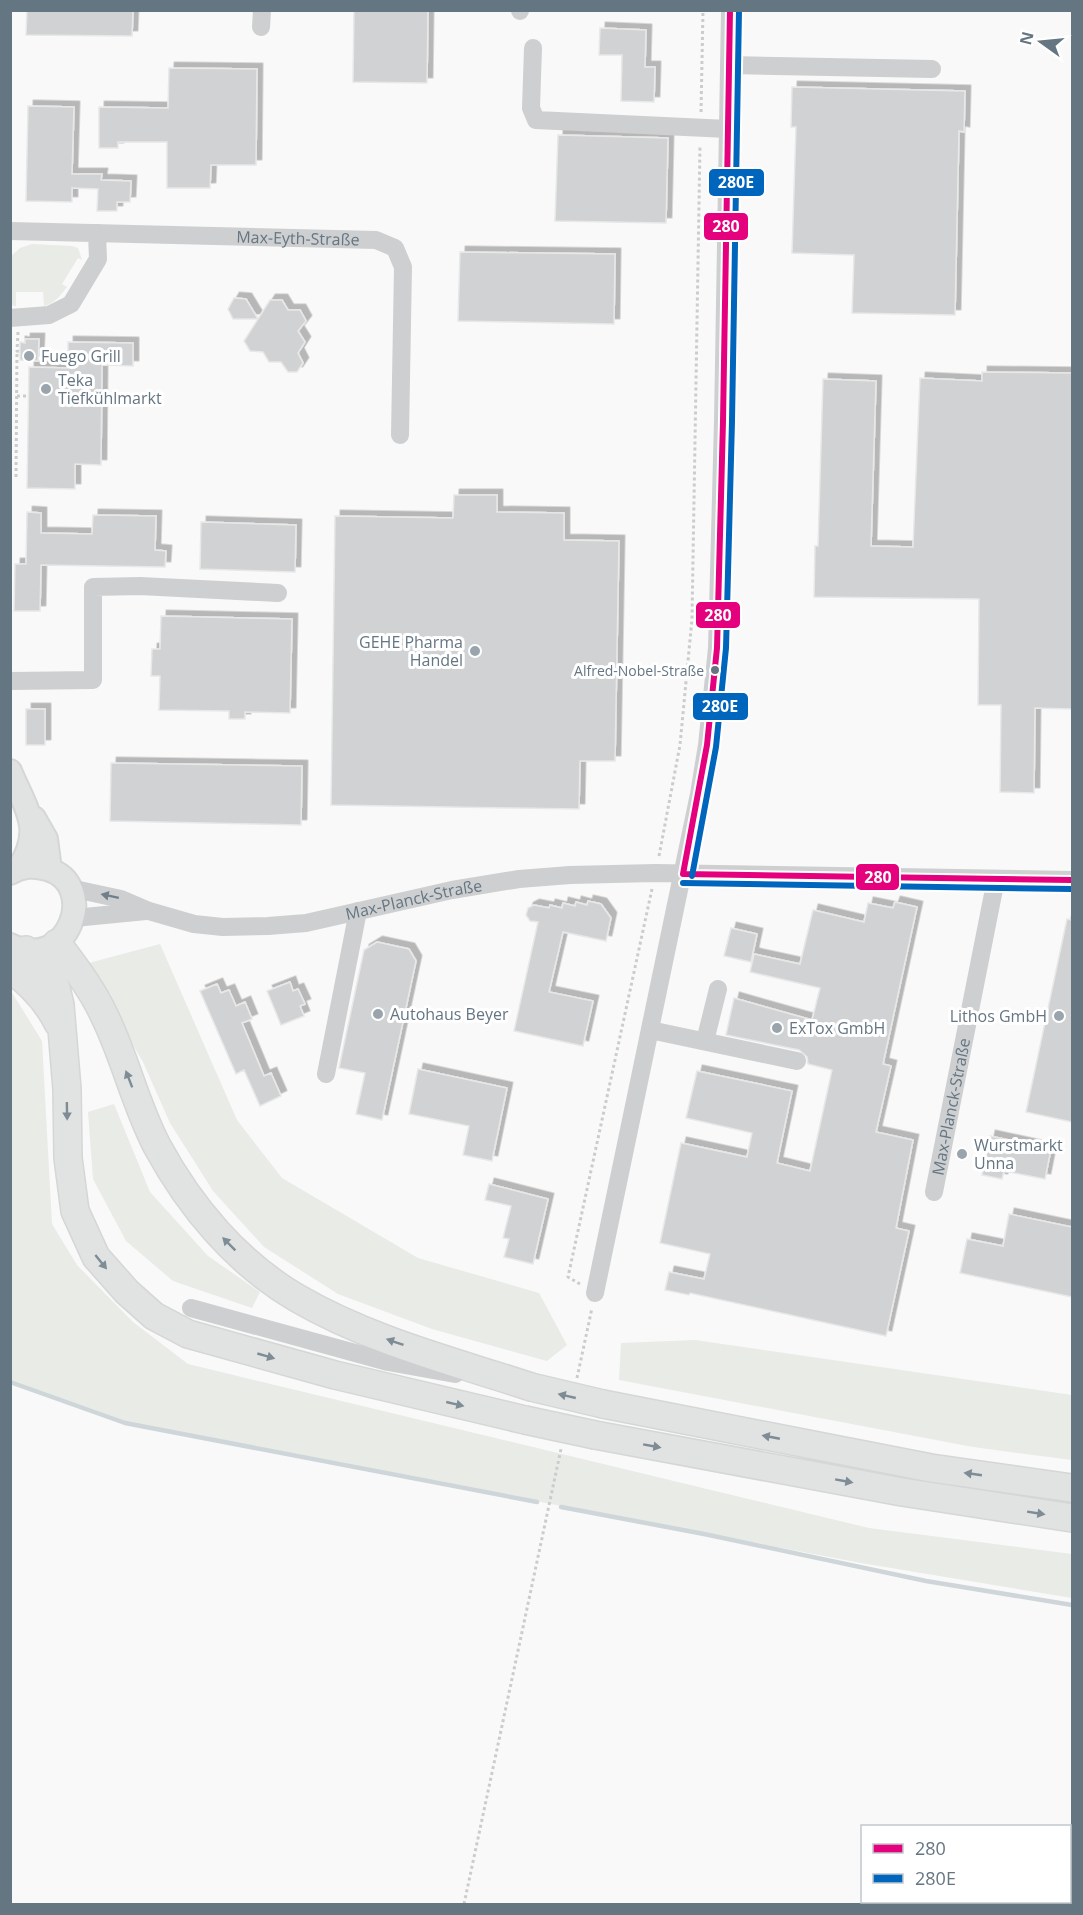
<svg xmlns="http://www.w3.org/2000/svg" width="1083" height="1915" font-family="'Open Sans',sans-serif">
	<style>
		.green { fill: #e8ebe6 }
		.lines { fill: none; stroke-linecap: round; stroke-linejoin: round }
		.stream { stroke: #ced6d9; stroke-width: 4.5 }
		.building { fill: #d0d2d3; stroke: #e8e8e8; stroke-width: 1.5; filter: url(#shadow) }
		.major-casing { stroke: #d5d6d7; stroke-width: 26 }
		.highway-casing { stroke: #d5d6d6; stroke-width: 30 }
		.path { stroke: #cbcccd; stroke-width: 3; stroke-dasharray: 3 3; stroke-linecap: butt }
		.minor { stroke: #cecfd0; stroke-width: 18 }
		.major { stroke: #e1e2e2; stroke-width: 22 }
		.highway { stroke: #e1e2e2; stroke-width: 27 }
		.highway-bridge-casing { stroke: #d5d6d6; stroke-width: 30; stroke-linecap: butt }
		.highway-bridge { stroke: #e1e2e2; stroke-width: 27 }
		.bus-1-casing { stroke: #fff; stroke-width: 10 }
		.bus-2-casing { stroke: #fff; stroke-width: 10 }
		.bus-1 { stroke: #e5007d; stroke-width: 6 }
		.bus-2 { stroke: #0065bd; stroke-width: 6 }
		.oneway { fill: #707f8b }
		.oneway2 { fill: #7e8c96 }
		.poi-dot { fill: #99a4ac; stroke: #fff; stroke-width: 2 }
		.bus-dot { fill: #657683; stroke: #fff; stroke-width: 2 }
		.labels { text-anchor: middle; stroke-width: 6; stroke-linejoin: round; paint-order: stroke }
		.bus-label { font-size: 14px; fill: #657683; stroke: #fff; text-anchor: end }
		.street-label { font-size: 16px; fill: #657683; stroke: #fff }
		.poi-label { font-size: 16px; fill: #657683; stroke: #fff; text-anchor: start }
		.line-badge { stroke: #fff; stroke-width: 2 }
		.badge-label { font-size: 16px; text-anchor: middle; font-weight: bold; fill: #fff }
	</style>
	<defs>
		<filter id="shadow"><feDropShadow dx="5.5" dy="-5.5" stdDeviation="0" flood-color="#0004"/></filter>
	</defs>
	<rect width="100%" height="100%" fill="#f9f9f9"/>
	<path class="green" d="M32,244L72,246L78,248L82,260L78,258L62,284L67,287C60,296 55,303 44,306L43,292H16V306L11,305V256L20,248Z
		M160,944L237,1120L282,1178L418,1258L539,1293L567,1345L547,1361L432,1329L338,1294L264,1247L213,1191L170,1123L143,1062L85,964Z
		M11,991L42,1041L52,1224L77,1265L133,1322L188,1364L869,1528L1072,1554V1598L861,1563L125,1423L11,1382Z
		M114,1104L150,1192L208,1256L260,1292L252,1308L173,1281L126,1241L93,1179L88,1112Z
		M695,1340L1072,1395V1460L973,1447L619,1380L621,1343Z"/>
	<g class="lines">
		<path class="stream" d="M10,1382L125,1423L537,1502
			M561,1507L704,1534L926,1581L1072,1605"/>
	</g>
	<path class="building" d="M27,10H133L132,36L26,35Z
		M354,10H428L427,83L353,82Z
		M600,28L646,30L645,67H655L654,102L621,101L622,55H599Z
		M169,68L257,69L256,165H211L210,188H167V142H118V148H99V107L168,108Z
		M792,87L965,91L964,132L959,131L955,315L852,313L854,255L792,253L796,127H791Z
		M28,106L74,107L72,174H102L101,180L131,181L130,202H117V211H97L98,189L72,188V202L26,201Z
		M558,135L668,138L666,223L555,221Z
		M460,252L615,254L614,324L458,321Z
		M234,298L246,299L258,319L270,300H282L288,310H300L306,321L298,331L305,342L298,353L303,363L297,372H288L281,362H269L263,352L250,351L244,341L258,319H233L228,309Z
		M25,339H39L38,361L20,360V342L25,343Z
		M68,342L133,343V366L102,365L101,465L75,464V489L27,488L29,367L68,368Z
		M982,372L1072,373V709L1035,708L1034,793L1000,792L1001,705H978L979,599L814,597L815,546H818L823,379L876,381L871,546L913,547L920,378L982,381Z
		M454,495H497V512L564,513V540L619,541L615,761H580L579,809L331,805L335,516L453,518Z
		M27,512L41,513V533L92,534L93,515L156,516L155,550L166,551L165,567L41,565L40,611H14L15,564H26Z
		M201,522L296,525L295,572L200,569Z
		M161,616L292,619L290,713L245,712V719H229V711L159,710L160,676H151L152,649H160Z
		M26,709H45V745H26Z
		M111,763L302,766L301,825L110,821Z
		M588,901L601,904L611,918L606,941L563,932L549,992L593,1001L583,1046L514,1031L538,922L530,921L526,915L528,908L534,905L549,908L550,905L562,908L563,903L575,906L576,902L587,905Z
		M895,902L917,907L883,1064L891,1066L876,1132L913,1140L896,1228L909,1231L886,1336L690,1293L689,1295L665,1290L669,1272L704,1279L710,1254L660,1243L681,1143L747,1157L752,1133L686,1118L697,1071L792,1091L777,1163L810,1171L832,1070L808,1064L807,1057L799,1050L726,1035L734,998L812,1020L820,988L750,972L754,954L800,964L813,910L864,922L868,903L893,908Z
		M1067,919L1072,920V1122L1026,1112Z
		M731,928L757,934L751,962L724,956Z
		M377,942L409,949L416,961L382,1120L356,1114L365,1073L339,1068L364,950Z
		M290,982L293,991L298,989L305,1004L300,1006L304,1016L281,1025L267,991Z
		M217,984L221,993L229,990L236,1006L245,1002L252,1019L242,1023L264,1076L271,1073L281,1096L260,1106L244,1070L236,1074L200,991Z
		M418,1069L507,1088L492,1161L463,1155L469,1126L409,1114Z
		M990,1136L1051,1149L1045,1179L1004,1171L1002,1179L982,1175Z
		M489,1184L548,1199L533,1264L504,1257L509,1239L503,1238L511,1206L485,1200Z
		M1009,1214L1072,1227V1297L960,1273L967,1239L1003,1246Z"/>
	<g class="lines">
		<defs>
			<path id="major" d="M10,771C26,809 44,829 19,868
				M34,818L46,839L50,870
				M10,873C22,866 33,865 47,869C100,884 69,974 10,945"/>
			<path id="highway" d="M57,943C74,966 92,989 104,1015C125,1057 135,1104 157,1146C190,1207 237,1263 297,1298C369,1340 452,1361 531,1387
				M26,950L44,966L56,988L60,1005L67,1089L68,1158L75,1211L96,1257L127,1292L154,1316L188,1334L335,1375L525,1420
				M10,969C30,983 47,1001 58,1023
				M603,1404L931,1468L1072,1488
				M595,1435L902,1492L1072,1518"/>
		</defs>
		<use href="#major" class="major-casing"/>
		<use href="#highway" class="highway-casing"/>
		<path class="path" d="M701,112L703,10
			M18,332L17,351L20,352
			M17,396H29
			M16,477L17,351
			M659,856L680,745L692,619L700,145
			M580,1284L568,1277L652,889
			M577,1378L592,1308
			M464,1904L561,1449"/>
		<g class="minor">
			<path d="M520,11V10"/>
			<path d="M261,27L262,10"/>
			<path d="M533,48L531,108L536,120L728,129"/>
			<path d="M729,65L932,69"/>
			<path id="s1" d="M10,231L376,240L395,248L403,267L400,435"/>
			<path d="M10,318L49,315L71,304L98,259L97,233"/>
			<path d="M10,681L93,680V587L140,586L278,593"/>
			<path id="s2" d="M70,888L121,899L149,911L194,924L223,927L268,926L306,923L452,890L519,879L570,875L655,873L1072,880"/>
			<path d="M74,918L146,911"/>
			<path d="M650,1030L797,1061"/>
			<path d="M705,1041L718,989"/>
			<path d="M326,1074L358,911"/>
			<path id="s3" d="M934,1192L996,879"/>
			<path d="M595,1293L699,794L707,745L717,648L723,421L730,10"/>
			<path d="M191,1308L388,1362L455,1374"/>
		</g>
		<use href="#major" class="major"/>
		<use href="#highway" class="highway"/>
		<defs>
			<path id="highway-bridge" d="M531,1387L603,1404
				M525,1420L595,1435"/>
		</defs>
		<use href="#highway-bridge" class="highway-bridge-casing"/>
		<use href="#highway-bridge" class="highway-bridge"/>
		<defs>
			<path id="bus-1" d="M683,874L707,745L717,648L723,421L730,10
				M683,874L1072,880"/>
			<path id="bus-2" d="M692,876L716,747L726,648L732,421L739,10
				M683,883L1072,889"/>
		</defs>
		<use href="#bus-1" class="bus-1-casing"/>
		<use href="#bus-2" class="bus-2-casing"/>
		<use href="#bus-1" class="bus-1"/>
		<use href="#bus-2" class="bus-2"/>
	</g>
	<defs><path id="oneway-solid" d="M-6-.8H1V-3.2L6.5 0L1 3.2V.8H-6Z" transform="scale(1.5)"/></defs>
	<use class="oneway" href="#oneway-solid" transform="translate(110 896) rotate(-168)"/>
	<g class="oneway2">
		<use href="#oneway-solid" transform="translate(129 1079) rotate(-111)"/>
		<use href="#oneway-solid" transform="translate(67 1111) rotate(89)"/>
		<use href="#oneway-solid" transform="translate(229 1244) rotate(-135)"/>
		<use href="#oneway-solid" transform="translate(101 1262) rotate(51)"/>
		<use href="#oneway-solid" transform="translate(395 1342) rotate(-161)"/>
		<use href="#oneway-solid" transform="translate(266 1356) rotate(16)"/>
		<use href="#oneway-solid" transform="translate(567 1396) rotate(-167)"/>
		<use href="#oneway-solid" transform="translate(455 1404) rotate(13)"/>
		<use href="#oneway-solid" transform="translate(771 1437) rotate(-169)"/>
		<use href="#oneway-solid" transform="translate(652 1446) rotate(10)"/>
		<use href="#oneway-solid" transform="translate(973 1474) rotate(-172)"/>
		<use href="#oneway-solid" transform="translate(844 1481) rotate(10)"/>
		<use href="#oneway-solid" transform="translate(1036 1513) rotate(9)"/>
	</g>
	<g class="poi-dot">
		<circle cx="29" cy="356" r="6"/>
		<circle cx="46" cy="389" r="6"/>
		<circle cx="475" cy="651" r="6"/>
		<circle cx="378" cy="1014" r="6"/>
		<circle cx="1059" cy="1016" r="6"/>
		<circle cx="777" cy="1028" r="6"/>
		<circle cx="962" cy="1154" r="6"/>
	</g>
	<circle class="bus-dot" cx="715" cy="670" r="5"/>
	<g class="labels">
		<g class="bus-label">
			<text x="704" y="676">Alfred-Nobel-Straße</text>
		</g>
		<g class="street-label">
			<text dy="6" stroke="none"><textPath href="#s1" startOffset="288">Max-Eyth-Straße</textPath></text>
			<text dy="6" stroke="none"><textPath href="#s2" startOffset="352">Max-Planck-Straße</textPath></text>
			<text dy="6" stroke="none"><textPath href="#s3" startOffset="87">Max-Planck-Straße</textPath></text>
		</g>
		<g class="poi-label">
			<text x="41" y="362">Fuego Grill</text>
			<text x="58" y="386">Teka<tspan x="58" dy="18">Tiefkühlmarkt</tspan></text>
			<text x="463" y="648" text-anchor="end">GEHE Pharma<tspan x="463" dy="18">Handel</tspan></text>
			<text x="390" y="1020">Autohaus Beyer</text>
			<text x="1047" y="1022" text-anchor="end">Lithos GmbH</text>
			<text x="789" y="1034">ExTox GmbH</text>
			<text x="974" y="1151">Wurstmarkt<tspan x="974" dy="18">Unna</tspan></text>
		</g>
	</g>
	<g class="line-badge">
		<rect x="708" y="168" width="57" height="29" rx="6" fill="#0065bd"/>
		<rect x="703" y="212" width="46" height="29" rx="6" fill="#e5007d"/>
		<rect x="695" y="601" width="46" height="28" rx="6" fill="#e5007d"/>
		<rect x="692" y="692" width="57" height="29" rx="6" fill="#0065bd"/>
		<rect x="855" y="863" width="45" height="28" rx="6" fill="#e5007d"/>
	</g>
	<g class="badge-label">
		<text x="736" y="188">280E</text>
		<text x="726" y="232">280</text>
		<text x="718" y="621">280</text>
		<text x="720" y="712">280E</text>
		<text x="878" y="883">280</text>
	</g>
	<rect width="1083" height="1915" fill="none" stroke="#657683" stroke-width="24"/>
	<rect x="861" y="1825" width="210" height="78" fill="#ffffff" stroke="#c1c8cd" stroke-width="1.5"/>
	<rect x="873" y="1844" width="30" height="9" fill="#e5007d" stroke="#c1c8cd" stroke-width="1.5"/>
	<text x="915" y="1855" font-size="18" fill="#657683">280</text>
	<rect x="873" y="1874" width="30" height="9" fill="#0065bd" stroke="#c1c8cd" stroke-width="1.5"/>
	<text x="915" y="1885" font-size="18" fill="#657683">280E</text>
	<g transform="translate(1041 42) rotate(285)" stroke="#ffffff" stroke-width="4.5" paint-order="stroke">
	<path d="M0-4.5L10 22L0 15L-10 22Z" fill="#657683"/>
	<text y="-9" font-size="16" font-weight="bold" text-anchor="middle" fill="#657683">N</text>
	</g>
</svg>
